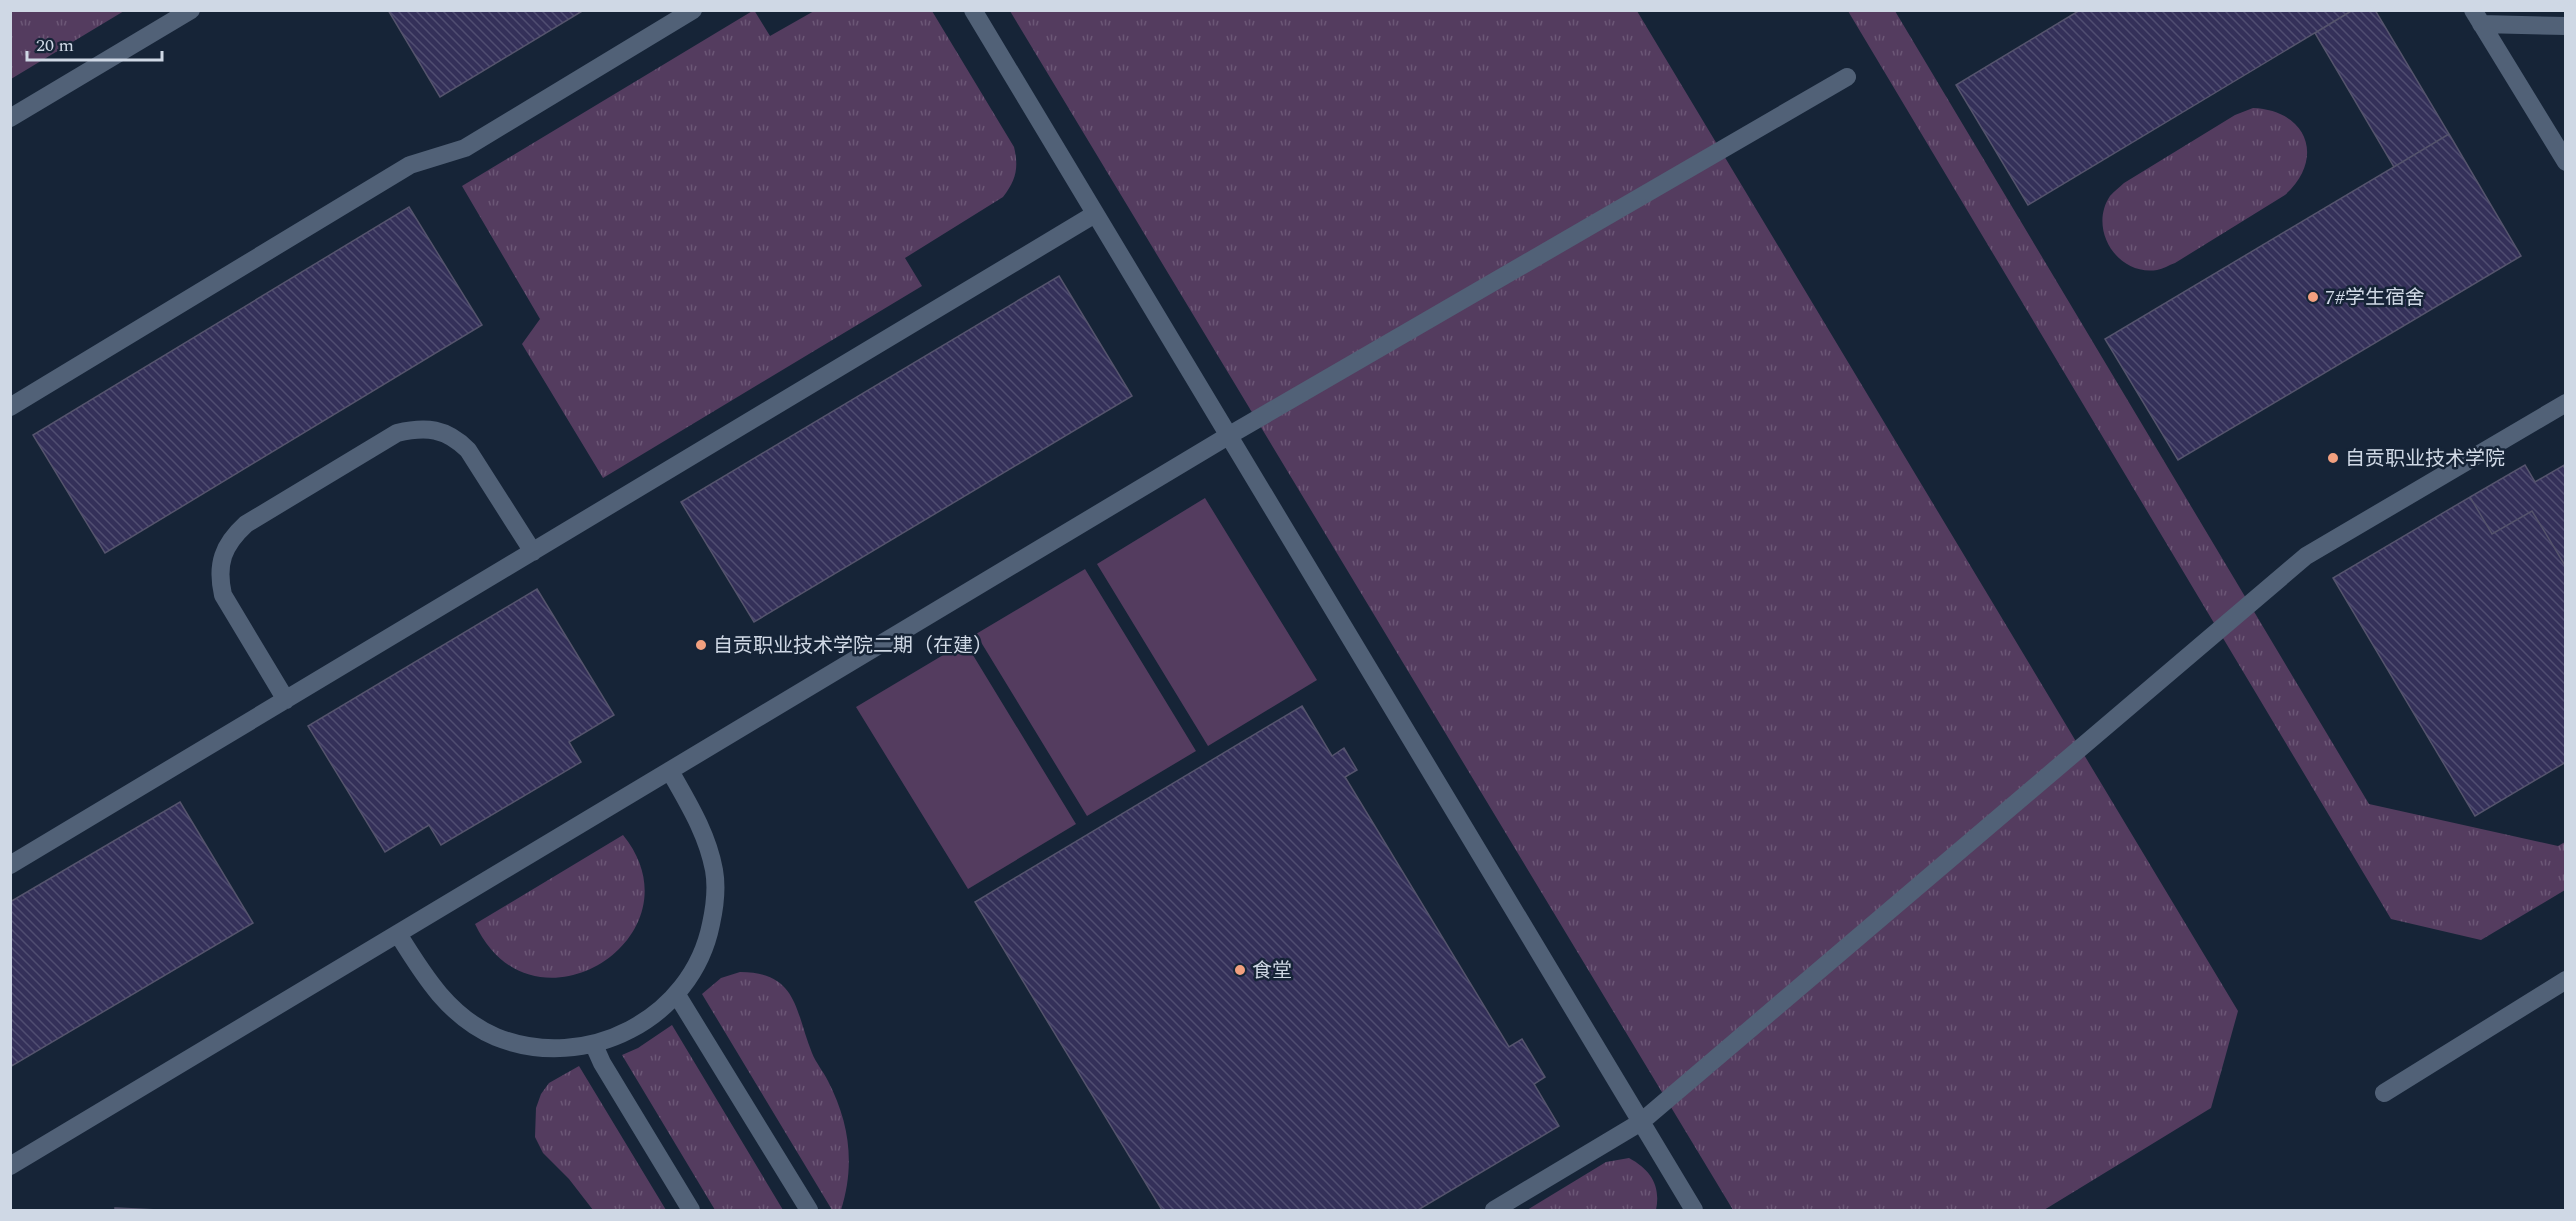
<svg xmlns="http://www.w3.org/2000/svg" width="2576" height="1221" font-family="Spectral,'Noto Sans SC',serif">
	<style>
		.grass { fill: url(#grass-tufts) }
		.pitch { fill: #543c5f }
		.building { fill: url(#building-back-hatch); stroke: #55546d; stroke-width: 1.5 }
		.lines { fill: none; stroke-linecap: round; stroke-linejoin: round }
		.minor { stroke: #516177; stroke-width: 18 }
		.poi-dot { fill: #f2a07f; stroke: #162437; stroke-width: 2 }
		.labels { text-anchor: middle; stroke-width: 5; stroke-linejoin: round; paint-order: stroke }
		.poi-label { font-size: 20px; fill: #cfd8e5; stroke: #162437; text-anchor: start }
	</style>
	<defs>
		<pattern id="grass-tufts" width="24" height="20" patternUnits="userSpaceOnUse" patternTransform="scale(1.5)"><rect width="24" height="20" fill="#543c5f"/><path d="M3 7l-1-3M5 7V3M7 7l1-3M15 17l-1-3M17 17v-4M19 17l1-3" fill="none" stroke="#6c5776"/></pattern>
		<pattern id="building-back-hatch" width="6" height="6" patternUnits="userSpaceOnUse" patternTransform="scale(1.5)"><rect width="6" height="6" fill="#343059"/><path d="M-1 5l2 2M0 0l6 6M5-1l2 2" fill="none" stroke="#504d71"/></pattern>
	</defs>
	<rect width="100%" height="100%" fill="#162437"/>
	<path class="grass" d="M11,10H124V11L11,79Z
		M754,10L770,36L814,11H932L1014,147C1019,168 1016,180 1003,197L905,258L922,286L603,478L522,344L540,319L462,186Z
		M1010,11H1637L2238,1011L2211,1108L2044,1210H1733Z
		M1848,11H1895L2369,804L2558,846L2565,842V890L2481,940L2391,919Z
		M2253,108C2307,110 2326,158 2285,195L2175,263C2169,265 2163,269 2157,270C2117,276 2088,229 2110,196C2114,191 2120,187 2124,183L2235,115Z
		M623,835C705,936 532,1046 475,924Z
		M740,972C798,972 795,1011 812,1053C816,1063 823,1071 828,1081C850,1124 855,1165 841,1210H832L702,994L721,978Z
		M672,1025L783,1210H715L622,1055L638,1048Z
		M579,1066L666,1210H593L569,1179L543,1153L535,1137L536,1108L541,1094L549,1083Z
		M1629,1158C1651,1170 1661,1186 1656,1210H1527L1606,1162Z"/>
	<path class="pitch" d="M1205,498L1317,680L1208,746L1097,564Z
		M1085,569L1196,751L1087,816L976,634Z
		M965,642L1076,824L968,889L856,707Z"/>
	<path class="building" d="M388,10H584L440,97Z
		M2080,10H2353L2028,205L1956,85Z
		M2353,10H2375L2449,134L2394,167L2315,33Z
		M2449,134L2521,256L2178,460L2105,339Z
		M409,207L482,325L105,553L33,435Z
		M1059,276L1132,396L754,622L681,502Z
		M2566,464V567L2532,511L2492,534L2470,497L2525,465L2535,482Z
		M2470,497L2492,534L2532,511L2566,567V762L2475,816L2333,578Z
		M537,589L614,715L569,742L581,762L441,845L429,825L385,852L308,726Z
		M1302,706L1332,756L1344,748L1357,770L1345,777L1509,1047L1522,1039L1545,1077L1534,1084L1559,1126L1418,1210H1162L975,902Z
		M180,802L253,923L10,1067V902Z
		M115,1208L159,1210H115Z"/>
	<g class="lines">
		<path class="minor" d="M973,10L1694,1210
			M2473,10L2566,162
			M2481,24L2566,26
			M10,118L191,10
			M10,407L410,165L465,148L693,10
			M286,700L223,595C216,564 223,545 246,524L397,433C426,426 446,428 468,450L533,552
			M10,865L1095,214
			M398,934C424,976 449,1017 496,1037C586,1073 692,1019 711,924C715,906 717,887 714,870C707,833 688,803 670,771
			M677,995L809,1210
			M594,1045L602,1063L691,1210
			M2384,1093L2566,980
			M10,1166L1228,436L1847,77
			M1494,1210L1641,1122L2306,556L2566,403"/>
	</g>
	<g class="poi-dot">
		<circle cx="2313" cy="297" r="6"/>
		<circle cx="2333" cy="458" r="6"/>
		<circle cx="701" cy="645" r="6"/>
		<circle cx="1240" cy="970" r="6"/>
	</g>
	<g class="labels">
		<g class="poi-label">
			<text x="2325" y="304">7#学生宿舍</text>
			<text x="2345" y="465">自贡职业技术学院</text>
			<text x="713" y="652">自贡职业技术学院二期（在建）</text>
			<text x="1252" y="977">食堂</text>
		</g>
	</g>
	<rect width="2576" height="1221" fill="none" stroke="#cfd8e5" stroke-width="24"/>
	<path d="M27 51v9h135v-9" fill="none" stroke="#cfd8e5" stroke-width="3"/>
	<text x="36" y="51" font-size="18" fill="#cfd8e5" stroke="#162437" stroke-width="4.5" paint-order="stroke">20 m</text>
</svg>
